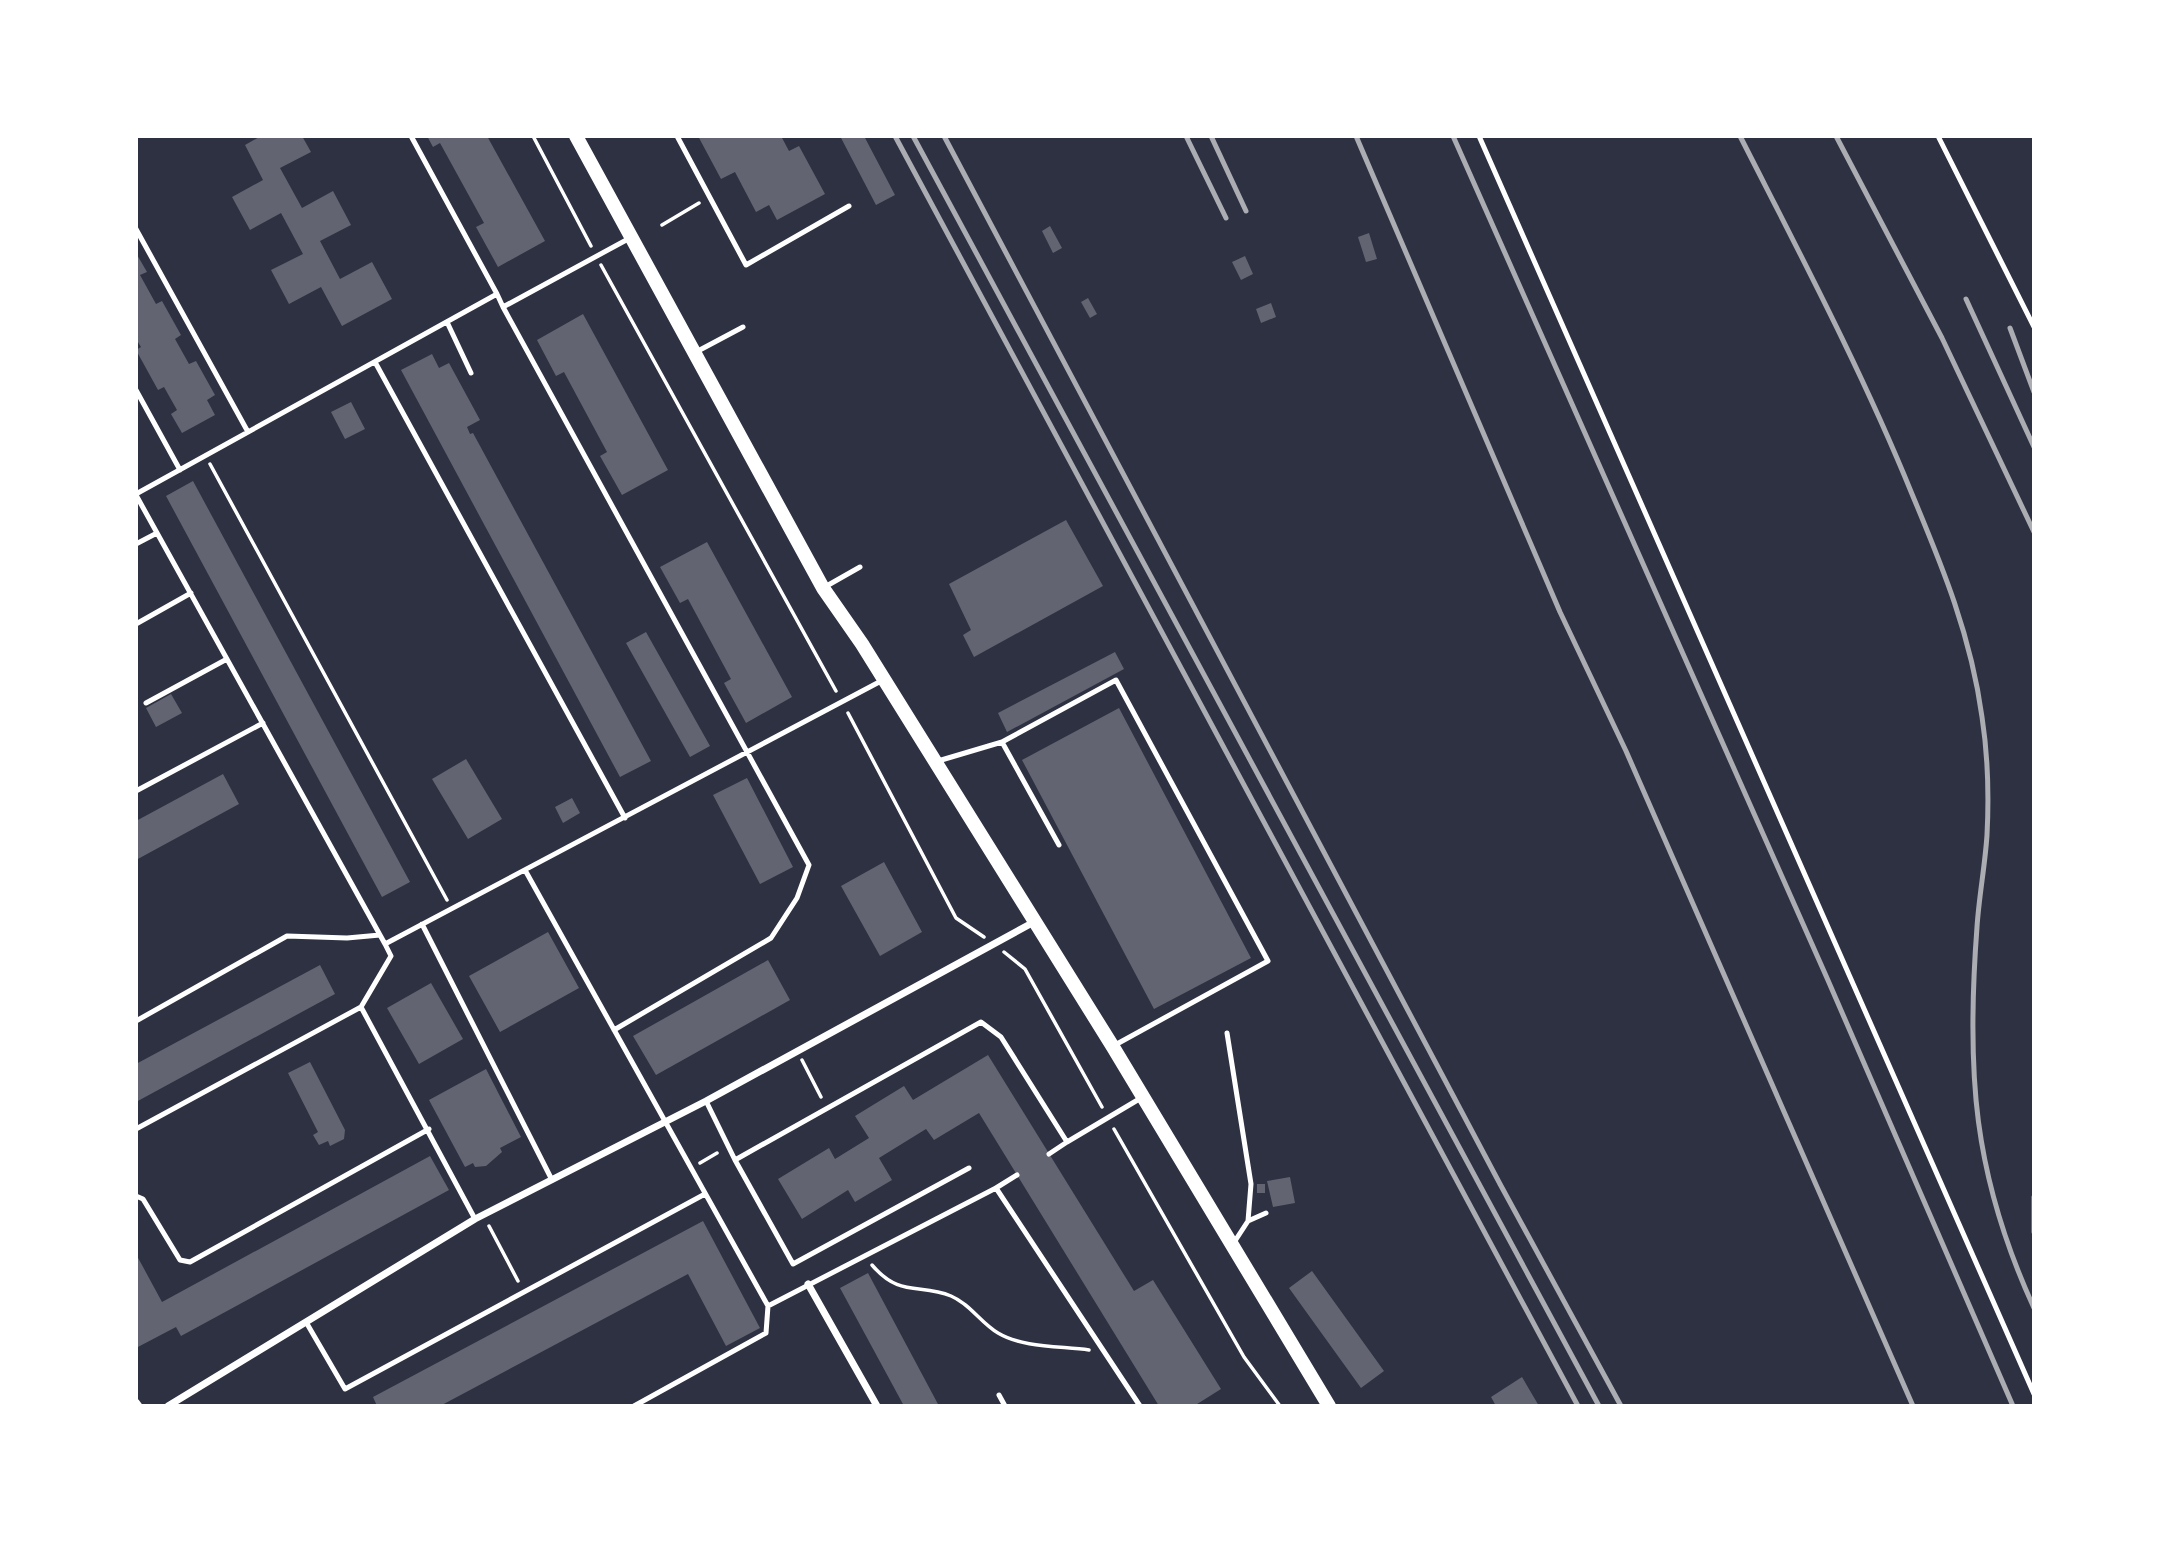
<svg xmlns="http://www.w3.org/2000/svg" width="2170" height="1542" font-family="Raleway,sans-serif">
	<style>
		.building { fill: #626471 }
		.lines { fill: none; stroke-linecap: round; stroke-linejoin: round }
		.path { stroke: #fff; stroke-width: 3.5 }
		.service { stroke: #fff; stroke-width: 5 }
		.minor { stroke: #fff; stroke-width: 7 }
		.secondary { stroke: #fff; stroke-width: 14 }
		.rail { stroke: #abadb3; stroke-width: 5 }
	</style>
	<rect width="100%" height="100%" fill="#2d3142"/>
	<path class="building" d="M261,136H302L311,152L280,168L302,208L333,191L351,225L320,241L340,279L372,262L392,299L342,326L321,287L289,304L271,270L303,254L281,213L250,230L232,197L263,180L245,145Z
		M427,136H487L545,241L498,267L476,227L484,223L440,143L433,147Z
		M698,136H781L789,151L799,146L825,194L777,220L769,205L756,212L735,172L721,179Z
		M840,136H864L895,195L876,205Z
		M1050,226L1062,248L1053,253L1042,231Z
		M1369,233L1377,259L1366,262L1358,237Z
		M136,253L147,272L140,275L156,304L162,301L181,335L175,339L189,364L196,361L215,395L207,400L215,415L182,433L171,414L177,410L164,387L158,390L136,350L141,347L136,339Z
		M1245,256L1253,274L1241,280L1232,262Z
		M1088,298L1097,314L1090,318L1081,302Z
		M1271,303L1276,317L1261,323L1256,309Z
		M583,314L668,470L622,495L600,456L607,452L564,372L556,376L537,340Z
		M432,354L439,368L449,363L480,420L467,427L470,434L473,433L651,761L620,777L401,370Z
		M351,402L365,429L345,439L331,412Z
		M193,481L410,882L382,897L166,496Z
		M1066,520L1103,586L974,657L963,635L971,630L949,584Z
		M707,542L792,697L746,723L724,683L731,679L688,599L680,603L660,567Z
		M646,632L710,746L690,757L626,643Z
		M1115,652L1124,669L1007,732L998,713Z
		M171,694L182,713L156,727L146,708Z
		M1119,708L1251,958L1154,1009L1022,760Z
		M466,759L502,819L468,839L432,779Z
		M223,774L239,804L136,860V821Z
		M747,778L793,867L760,884L713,795Z
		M572,798L580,813L563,823L555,807Z
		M884,862L922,932L880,956L841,886Z
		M548,932L579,988L500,1032L469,976Z
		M768,960L790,1000L656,1075L633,1036Z
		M320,965L335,994L136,1102V1064Z
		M431,983L463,1039L419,1064L387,1008Z
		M988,1055L1134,1291L1153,1280L1221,1389L1194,1406H1159L979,1113L934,1140L926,1129L879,1158L892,1180L855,1202L848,1190L802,1219L778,1179L829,1148L835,1159L869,1138L855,1116L904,1086L913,1100Z
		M310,1062L345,1130L344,1139L330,1146L328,1141L319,1145L313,1135L318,1132L288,1073Z
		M486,1069L521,1137L500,1148L502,1152L486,1166L475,1167L473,1163L465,1167L429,1100Z
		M430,1156L449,1190L181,1336L176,1327L136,1348V1254L162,1302Z
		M1290,1177L1295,1203L1273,1207L1267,1181Z
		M1257,1184H1265V1193H1257Z
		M703,1221L760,1328L726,1346L688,1274L440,1406H377L373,1397Z
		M1312,1271L1384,1371L1361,1388L1289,1288Z
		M868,1273L939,1406H904L840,1288Z
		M1522,1377L1539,1406H1496L1491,1397Z"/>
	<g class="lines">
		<path class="path" d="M533,136L591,246
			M662,225L699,203
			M601,265L836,691
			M210,464L447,900
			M848,713L956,918L984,937
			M1004,952L1025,969L1102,1107
			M802,1060L821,1097
			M1114,1129L1244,1357L1280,1406
			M700,1163L717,1153
			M489,1226L518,1281
			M872,1265C900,1298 920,1283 951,1296C970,1304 981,1323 998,1333C1023,1348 1061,1346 1089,1350"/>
		<path class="service" d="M411,136L497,294
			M677,136L746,265L849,206
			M1479,136L2034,1394
			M1938,136L2034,327
			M136,229L248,432
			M503,307L809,865L797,898L771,938L614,1030
			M447,322L471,373
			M696,352L743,327
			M375,362L625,818
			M136,390L180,470
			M136,494L497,294L503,307L630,238
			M136,495L385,944L883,680
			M136,544L157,533
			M823,588L860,567
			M136,624L191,593
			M146,703L227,659
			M1002,742L1059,845
			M938,761L1002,742L1116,680L1268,961L1115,1045
			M136,791L263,723
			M525,870L768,1306L996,1188L1140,1406
			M422,924L552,1180
			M385,944L391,956L361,1007L475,1219
			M136,1021L287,936L347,938L380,935
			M1227,1033L1251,1184L1248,1221L1233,1244
			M706,1101L735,1160L793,1264L969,1168
			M136,1129L361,1007
			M1049,1154L1067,1142
			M735,1160L981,1022L1001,1037L1067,1142L1141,1098
			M996,1188L1017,1175
			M136,1196L143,1199L180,1260L190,1262L429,1129
			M1248,1221L1266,1213
			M306,1322L345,1389L705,1194
			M999,1395L1005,1406
			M634,1406L766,1333L768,1306"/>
		<path class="minor" d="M808,1284L877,1406
			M136,1402L139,1406
			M168,1406L475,1219L706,1101L1034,922"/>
		<path class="secondary" d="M576,136L823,588L862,644L1113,1047L1329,1406"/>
		<path class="rail" d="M895,136L1578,1406
			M913,136L1599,1406
			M944,136L1500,1184L1621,1406
			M1186,136L1226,218
			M1211,136L1246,211
			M1356,136L1560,612L1626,751L1913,1406
			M1453,136L1827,978L2013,1406
			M1740,136C1800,254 1862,371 1912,494C1943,568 1971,636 1982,717C1988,756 1989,796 1987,835C1985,866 1979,896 1977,927C1966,1072 1973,1175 2034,1308
			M1836,136L1942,338L2034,532
			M1966,299L2034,447
			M2010,328L2034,392
			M2034,1197V1232"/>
	</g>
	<rect width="2170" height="1542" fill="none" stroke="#ffffff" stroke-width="276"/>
</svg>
